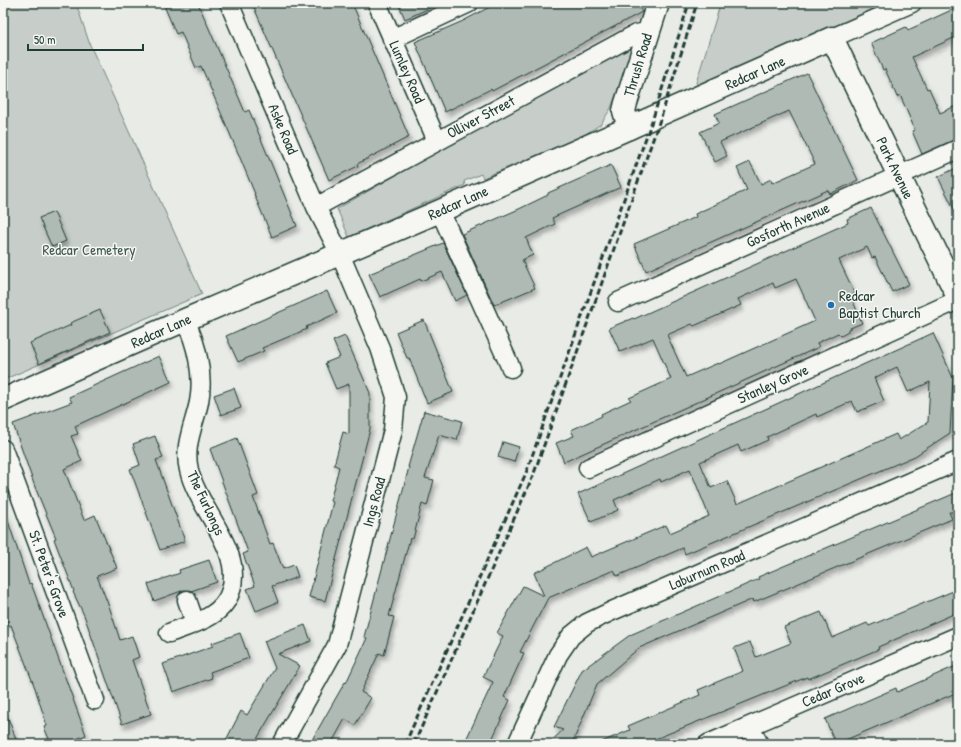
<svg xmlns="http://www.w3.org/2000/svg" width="961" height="747" font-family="'Patrick Hand',sans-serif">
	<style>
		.green { fill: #c7cec9; stroke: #73867e }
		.building { fill: #b0bab5; stroke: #1f3d34; fill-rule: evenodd; filter: url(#shadow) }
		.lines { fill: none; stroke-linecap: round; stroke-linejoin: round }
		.minor-casing { stroke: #1f3d34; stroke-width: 21 }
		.secondary-casing { stroke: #1f3d34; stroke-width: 25 }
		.primary-casing { stroke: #1f3d34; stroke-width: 25 }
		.minor { stroke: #f6f6f2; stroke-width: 18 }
		.secondary { stroke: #f6f6f2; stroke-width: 22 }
		.primary { stroke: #f6f6f2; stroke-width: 22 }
		.rail { stroke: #1f3d34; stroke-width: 3; stroke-dasharray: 6 3; stroke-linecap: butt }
		.poi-dot { fill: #1f6fb2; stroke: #f6f6f2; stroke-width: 1.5 }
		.labels { text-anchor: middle; stroke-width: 3; stroke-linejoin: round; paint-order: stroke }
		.street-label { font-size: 15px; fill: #1f3d34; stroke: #f6f6f2 }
		.park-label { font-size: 15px; fill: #415a52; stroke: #f6f6f2 }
		.poi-label { font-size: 15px; fill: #1f3d34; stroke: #f6f6f2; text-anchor: start }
	</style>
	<defs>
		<filter id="shadow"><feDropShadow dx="2.5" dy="4.5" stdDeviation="2" flood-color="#0004"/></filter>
	</defs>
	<rect width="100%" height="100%" fill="#e9ebe7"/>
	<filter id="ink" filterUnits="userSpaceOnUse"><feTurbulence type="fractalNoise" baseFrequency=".025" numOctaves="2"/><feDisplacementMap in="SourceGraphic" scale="8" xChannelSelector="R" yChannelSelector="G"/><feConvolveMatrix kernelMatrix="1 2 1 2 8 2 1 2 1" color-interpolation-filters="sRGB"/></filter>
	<g filter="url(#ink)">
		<path class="green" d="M3,3H76L90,45L202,294L3,380Z
			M725,3H887L698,85L696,83L720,5Z
			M635,43L611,108L601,124L584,135L483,178L481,174L464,181L465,185L349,237L337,209L608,54Z"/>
		<path class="building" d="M163,3H198L227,70L245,112L249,110L297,226L272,237L254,194H255L238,153L201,66L196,68L181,32L176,34Z
			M252,3H352L409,137L357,164L358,166L329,180Z
			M398,3H441L405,19Z
			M497,3H637L642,12L492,91L491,89L445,112L415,42L463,21Z
			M958,7V36L912,57L927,89L929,88L940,113L958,105V138L922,154L912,131L915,130L900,95L897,97L885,69L883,70L871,43L906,27L908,30Z
			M807,73L858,180L830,194L828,190L646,271L634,244L696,217L695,214L747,190L737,168L750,162L761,184L771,179L772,183L815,164L789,111L720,142L727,156L715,162L700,132L719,123L715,114Z
			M611,165L621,187L552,218L555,224L526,238L533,255L522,260L535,288L494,305L462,234L519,209L548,195V193Z
			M958,167V217L938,177Z
			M871,208L909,284L892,292L875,257L872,258L867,247L839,260L855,294L851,296L862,323L848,329V332L841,336L838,333L817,343L819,347L564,462L556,443L574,436L571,430L602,416L601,414L631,400L629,398L671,379L653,338L620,352L609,328L633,318L634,319L848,223L847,219ZM796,279L815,321L719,364L718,363L686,377L667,335L692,324L694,326L741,305L738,299L773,283L775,288Z
			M54,212L66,241L52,247L39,218Z
			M443,243L467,295L455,301L442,272L421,281L420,279L380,297L369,274Z
			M327,291L337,313L306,327L307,329L262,348L264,351L238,362L226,336Z
			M100,310L110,332L39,364L30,343L71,325L70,323Z
			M424,320L453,392L427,403L409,358H407L396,332Z
			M933,333L953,378L950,433L915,456L685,554L683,548L617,576L614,570L548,598L520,652L524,653L504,697L510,700L490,744H464L493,682L483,677L503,636L497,633L523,586L544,596L534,573L586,547L591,557L666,525L670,533L709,516L690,469L661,482L660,479L614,500L618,510L591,522L578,494ZM897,367L908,392L930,382L928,422L899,440L896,434L737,504L727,481L711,488L700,462L738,445L741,452L768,440L767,437L816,414L817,417L852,401L857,412L884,401L874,378Z
			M345,336L370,393V429L325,601L309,597L333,502L330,501L339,467L334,465L343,432L349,434V384L336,389L325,363L340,357L333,341Z
			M159,356L171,382L75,426L78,434L71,436L82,461L64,469L84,520L95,515L117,568L97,576L110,609L120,640L132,636L139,657L132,660L151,714L122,724L84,615L73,592L74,591L54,539L56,538L35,487L13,424L72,402L69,397Z
			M234,388L241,408L221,415L214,395Z
			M424,411L462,421L457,440L439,435L425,478L434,480L427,506L422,504L413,539L410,538L389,616L394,617L384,655L379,653L361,692L371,698L355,725L345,719L331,744H323L313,738L345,682L346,683L367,638L364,637L409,467H408Z
			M155,436L163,458L156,460L185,541L160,550L130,469L140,465L133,444Z
			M237,438L258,495L253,497L270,544L273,543L283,569L294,565L298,577L272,586L278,602L256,611L247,589L255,586L243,554L248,552L210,449Z
			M503,442L519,447L514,462L498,457Z
			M958,492V512H949L952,519L754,602L753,599L639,648L597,684L572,744H548L563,730L554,727L582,670L630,635L759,579L758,577Z
			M5,512L29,584L31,583L86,735L64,744H51L44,727L47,726L35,688L11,625L9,626L3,610V513Z
			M209,560L217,582L191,591L184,590L154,601L148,584L180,573L179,570Z
			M958,589V612L878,647L879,649L808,679L807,677L643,744H597L630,730L628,726L700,695L698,690L743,671L734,648L750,642L756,657L791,643L784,627L821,612L832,638L867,623L869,626Z
			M305,625L311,641L278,654L300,666L254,744H224L241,711L247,715L275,668L264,641Z
			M240,633L249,658L210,672L212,678L173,692L163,664L213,646L212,643Z
			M958,665V692L836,744L825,719L896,688L897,692Z
			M4,708L18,744H3V709Z"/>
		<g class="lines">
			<defs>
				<path id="minor" d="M229,3L316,207L340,254L380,348L396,397L393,430L337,645L282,744
					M377,3L437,141
					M832,38L912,3
					M392,39L469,3
					M316,207L636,34L648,32
					M440,211L511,368
					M618,302L958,149
					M3,449L95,700
					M588,468L958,300
					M187,600L195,623
					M169,633C192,624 223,618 231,590C243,549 198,509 189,470C183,446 194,426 199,402C204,376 197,344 185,320
					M750,726L759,744
					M517,744L558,655L571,636L587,623L612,611L958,461
					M708,744L958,636"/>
				<path id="secondary" d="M3,400L185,320L440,211L629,128"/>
				<path id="primary" d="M658,3L626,103L624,111L629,128L832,38L958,297"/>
			</defs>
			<use href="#minor" class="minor-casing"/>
			<use href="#secondary" class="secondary-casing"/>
			<use href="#primary" class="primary-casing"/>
			<use href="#minor" class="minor"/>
			<use href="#secondary" class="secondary"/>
			<use href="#primary" class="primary"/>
			<path class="rail" d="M405,744L526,473L653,118L689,3
				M414,744L533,476L662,114L697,3"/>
		</g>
	</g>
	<circle class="poi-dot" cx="831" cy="305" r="4"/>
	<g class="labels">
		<g class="street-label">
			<text transform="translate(638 65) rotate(-73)" y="5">Thrush Road</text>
			<text transform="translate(407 72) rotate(66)" y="5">Lumley Road</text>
			<text transform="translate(755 73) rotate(-24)" y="5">Redcar Lane</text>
			<text transform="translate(481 117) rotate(-28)" y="5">Olliver Street</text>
			<text transform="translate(283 129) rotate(67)" y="5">Aske Road</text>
			<text transform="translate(895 168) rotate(64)" y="5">Park Avenue</text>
			<text transform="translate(458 203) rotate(-24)" y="5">Redcar Lane</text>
			<text transform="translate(788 225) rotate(-24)" y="5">Gosforth Avenue</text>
			<text transform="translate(161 331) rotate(-24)" y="5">Redcar Lane</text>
			<text transform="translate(773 384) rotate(-24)" y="5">Stanley Grove</text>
			<text transform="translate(374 502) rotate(-75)" y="5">Ings Road</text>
			<text transform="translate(206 503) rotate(65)" y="5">The Furlongs</text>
			<text transform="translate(707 570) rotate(-23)" y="5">Laburnum Road</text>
			<text transform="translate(49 574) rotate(70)" y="5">St. Peter's Grove</text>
			<text transform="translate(833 690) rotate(-23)" y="5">Cedar Grove</text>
		</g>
		<g class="park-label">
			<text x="89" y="255">Redcar Cemetery</text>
		</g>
		<g class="poi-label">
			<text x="839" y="301">Redcar<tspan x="839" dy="17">Baptist Church</tspan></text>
		</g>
	</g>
	<rect width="961" height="747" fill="none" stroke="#f6f6f2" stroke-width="16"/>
	<rect x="8" y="8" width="945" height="731" fill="none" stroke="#1f3d34" stroke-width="1.5" filter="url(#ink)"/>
	<path d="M28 44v6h115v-6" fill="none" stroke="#1f3d34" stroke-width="2"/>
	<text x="34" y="44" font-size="12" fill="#1f3d34" stroke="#f6f6f2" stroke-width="3" paint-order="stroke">50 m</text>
</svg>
